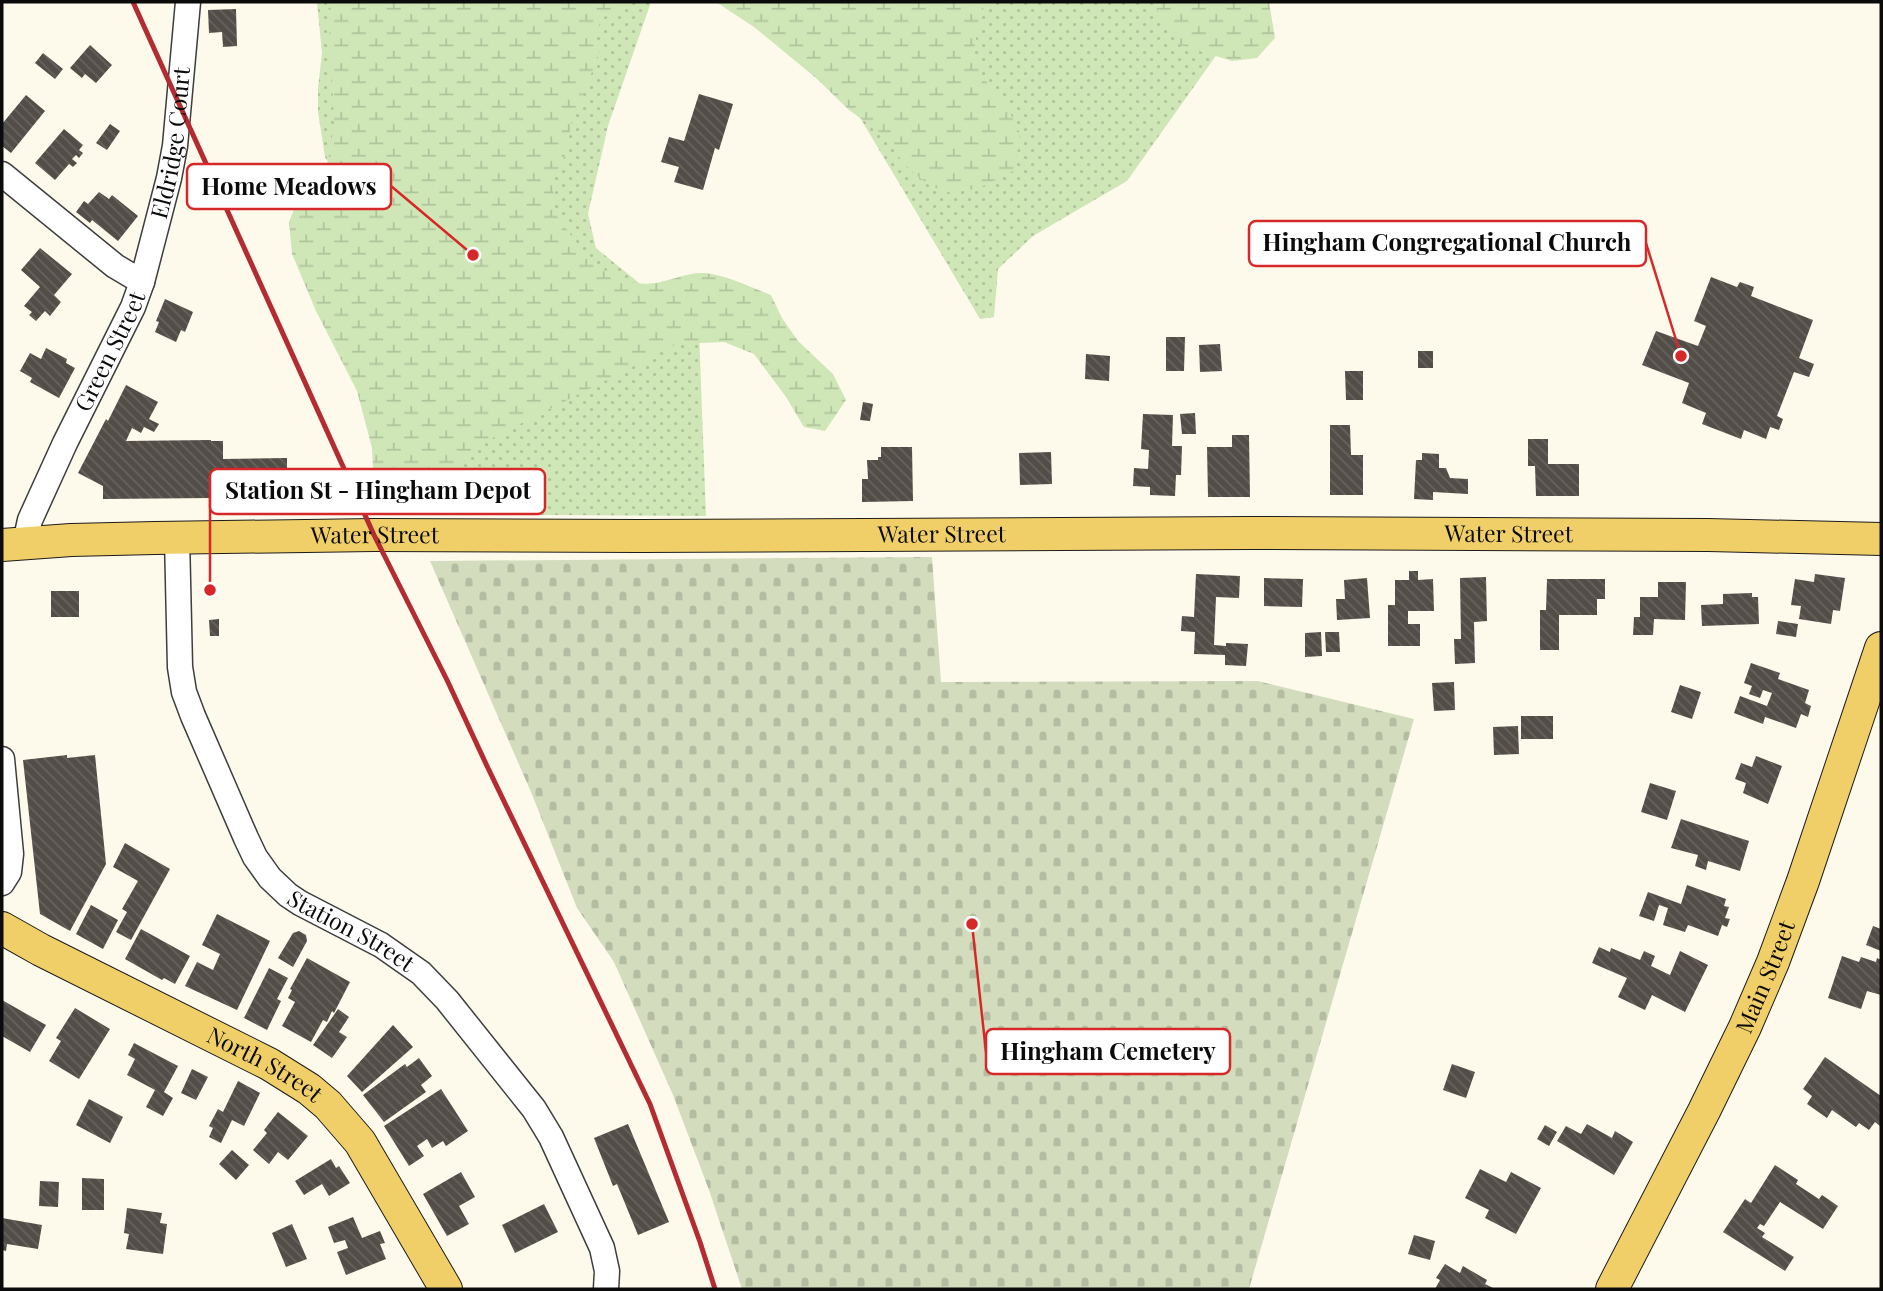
<svg xmlns="http://www.w3.org/2000/svg" width="1883" height="1291" font-family="'Playfair Display',serif">
	<style>
		.green { fill: url(#green-dots) }
		.wetland { fill: url(#wetland-marsh) }
		.cemetery { fill: url(#cemetery-stones) }
		.building { fill: url(#building-back-hatch) }
		.lines { fill: none; stroke-linecap: round; stroke-linejoin: round }
		.minor-casing { stroke: #3e3e3e; stroke-width: 27 }
		.major-casing { stroke: #1c1c1c; stroke-width: 34 }
		.minor { stroke: #fff; stroke-width: 24 }
		.major { stroke: #f1cf68; stroke-width: 32 }
		.rail { stroke: #b22c32; stroke-width: 5 }
		.labels { text-anchor: middle; stroke-width: 7; stroke-linejoin: round; paint-order: stroke }
		.street-label { font-size: 23px; fill: #0b0b0b; stroke: #fff }
		.leader { fill: none; stroke: #d62828; stroke-width: 2.5 }
		.callout-dot { fill: #d62828; stroke: #fff; stroke-width: 2.5 }
		.callout { fill: #fff; stroke: #d62828; stroke-width: 2.5 }
		.callout-label { font-size: 24px; text-anchor: middle; font-weight: bold; fill: #0b0b0b }
	</style>
	<defs>
		<pattern id="green-dots" width="8" height="8" patternUnits="userSpaceOnUse" patternTransform="scale(1.75)"><rect width="8" height="8" fill="#cfe6b7"/><path d="M2 2h.1M6 6h.1" fill="none" stroke="#b0c49c" stroke-width="1.8" stroke-linecap="round"/></pattern>
		<pattern id="wetland-marsh" width="20" height="14" patternUnits="userSpaceOnUse" patternTransform="scale(1.75)"><rect width="20" height="14" fill="#cfe6b7"/><path d="M1 5h8M5 5V1M11 12h8M15 12V8" fill="none" stroke="#b0c49c"/></pattern>
		<pattern id="cemetery-stones" width="16" height="16" patternUnits="userSpaceOnUse" patternTransform="scale(1.75)"><rect width="16" height="16" fill="#d3ddbe"/><path d="M2 7V4a2 2 0 0 1 4 0v3zM10 15v-3a2 2 0 0 1 4 0v3z" fill="#b4bca2"/></pattern>
		<pattern id="building-back-hatch" width="6" height="6" patternUnits="userSpaceOnUse" patternTransform="scale(1.75)"><rect width="6" height="6" fill="#534d48"/><path d="M-1 5l2 2M0 0l6 6M5-1l2 2" fill="none" stroke="#67625e"/></pattern>
	</defs>
	<rect width="100%" height="100%" fill="#fefaeb"/>
	<path class="green" d="M317,2H651L608,126L588,214L596,248L659,299L697,278L706,516L413,514L356,379L332,168L325,157L318,112V88L322,53Z
		M791,2H1254L1127,181L1033,236L998,269L994,317L980,319Z"/>
	<path class="wetland" d="M328,2H635L604,17L594,33L600,53L572,119L566,153L555,176L552,209C578,245 606,290 656,283C671,280 689,272 704,273C727,275 750,287 771,295L782,318L798,341L833,374L846,400L825,431L804,427L786,397L754,354L724,342L677,344L479,445L416,500L374,488L372,448L357,391L316,311L292,254L289,222L298,199L326,169L331,145L334,122Z
		M716,2H986L981,14L974,49L980,73L1010,113L1020,133L1015,170L979,188L951,193L930,186L905,166L885,136L849,110L816,78L754,27Z
		M1152,2H1269L1275,38L1257,58L1232,61L1180,45Z"/>
	<path class="cemetery" d="M932,557L941,682L1258,681L1414,719L1249,1289H742L709,1190L673,1095L614,962L577,908L531,792L430,561Z"/>
	<path class="building" d="M236,9L237,46L223,47L222,32L209,33L208,10Z
		M90,45L112,65L96,83L85,74L82,78L70,68Z
		M43,53L63,69L55,79L35,63Z
		M699,94L733,104L719,150L715,148L703,190L674,182L679,167L661,162L669,137L684,141Z
		M26,95L45,111L11,153L2,146V124Z
		M110,124L120,131L107,150L96,143Z
		M64,129L83,145L79,150L83,153L79,158L76,155L72,159L77,163L73,167L69,164L55,180L35,163Z
		M99,192L109,199L112,195L138,216L118,241L92,220L90,223L76,212L84,201L88,204Z
		M40,248L72,274L54,295L61,302L50,316L45,311L36,321L29,315L32,312L24,306L40,287L21,270Z
		M1711,277L1737,287L1740,282L1754,287L1751,296L1813,320L1799,358L1814,364L1809,377L1794,372L1777,416L1783,419L1779,430L1770,427L1766,439L1744,430L1741,439L1702,424L1706,413L1682,403L1689,383L1642,365L1656,331L1698,346L1706,326L1694,321Z
		M165,299L193,312L185,332L181,330L176,342L155,332L159,322L156,321Z
		M1166,337H1185L1184,371H1166Z
		M1220,344L1222,371L1200,372L1199,345Z
		M46,348L67,359L66,363L75,368L59,398L30,382L32,378L20,371L30,353L41,359Z
		M1418,351H1433V368H1418Z
		M1086,354L1110,356L1109,381L1085,379Z
		M1345,371H1363V400H1346Z
		M126,385L158,402L149,419L159,424L154,432L144,427L141,433L132,428L126,441L211,440V441H223V459L287,458V501L212,502V498L103,499V486L78,473L106,419L108,421Z
		M863,402L873,404L870,421L860,420Z
		M1195,413L1196,434H1182L1180,414Z
		M1143,414L1173,415L1172,446H1182L1181,475H1176L1175,496L1150,495V487L1133,486L1134,468L1148,469L1149,450L1141,449Z
		M1330,425H1350L1351,455H1363V495H1330Z
		M1232,435H1249L1250,497H1208L1207,447H1232Z
		M1528,439H1548V464H1579V496H1536L1535,466H1528Z
		M881,447H912L913,501L862,502V479H868L867,460H878V457H881Z
		M1051,452L1052,484L1020,485L1019,453Z
		M1422,453L1439,454V468H1446L1450,478L1468,479V494L1433,492V500L1414,499L1416,460H1422Z
		M1409,571H1418V580L1433,579L1434,611H1408V624H1420V646H1388V605H1395V580H1409Z
		M1196,574L1240,576L1239,598L1216,597L1214,645L1226,646V643L1248,644L1246,666L1225,665V655L1194,654L1195,632L1181,631L1182,616L1194,617Z
		M1815,574L1845,578L1840,611L1833,610L1831,624L1799,619L1801,606L1791,605L1795,579L1814,582Z
		M1486,577L1487,621L1474,622L1475,663L1455,664L1454,639H1461L1460,578Z
		M1264,578L1303,579L1302,607L1264,606Z
		M1367,578L1370,618L1337,620L1336,599H1345L1344,580Z
		M1547,579H1605V599H1597V615H1559V650H1540V610H1546Z
		M1658,582H1686L1685,620L1654,619L1653,635H1633L1634,617H1640V597H1658Z
		M51,591H79V617H51Z
		M1752,593V597H1758L1759,624L1702,626L1701,605L1723,604V594Z
		M219,619V636H210L209,620Z
		M1778,621L1798,624L1796,637L1776,634Z
		M1321,632L1322,656L1305,657V633Z
		M1325,632H1339L1340,652H1326Z
		M1751,663L1780,673L1778,679L1809,690L1805,703L1811,706L1808,717L1801,714L1796,728L1765,717L1763,724L1734,713L1740,696L1767,706L1772,693L1763,690L1760,698L1749,694L1752,686L1744,683Z
		M1454,682L1455,710L1434,711L1432,683Z
		M1680,685L1701,692L1692,719L1671,712Z
		M1521,716H1553V739H1521Z
		M1518,726L1519,754L1494,755L1493,727Z
		M67,755V758L95,755L106,864L70,931L40,914L23,760Z
		M1756,756L1782,766L1768,804L1743,793L1746,783L1735,779L1741,763L1752,767Z
		M1650,783L1676,791L1667,820L1641,812Z
		M1681,819L1749,841L1740,871L1708,861L1706,870L1695,866L1698,855L1671,848Z
		M125,843L170,869L131,940L116,932L127,912L122,909L138,881L113,867Z
		M1687,885L1726,899L1724,906L1729,907L1725,918L1730,919L1727,927L1722,925L1718,936L1688,925L1685,932L1663,925L1668,908L1659,905L1654,921L1639,916L1648,892L1681,904Z
		M91,905L118,920L103,949L76,934Z
		M217,914L270,941L237,1010L185,986L197,962L213,970L220,954L202,945Z
		M1873,926L1881,929V951L1866,945Z
		M141,929L190,956L175,984L164,978L162,980L125,959Z
		M299,931L306,935L307,941L293,967L278,958L293,933Z
		M1599,947L1610,952L1611,948L1640,960L1644,951L1655,956L1651,966L1670,975L1680,951L1708,965L1685,1012L1652,995L1645,1010L1618,997L1627,978L1592,963Z
		M1842,956L1859,962L1861,957L1876,962L1877,958L1881,960V995L1867,991L1861,1009L1828,998Z
		M307,958L350,982L334,1013L332,1011L327,1022L323,1020L311,1042L282,1026L295,1002L288,998L292,990L290,989Z
		M269,968L288,978L277,999L281,1001L267,1030L244,1018Z
		M2,1000L46,1025L30,1052L2,1036Z
		M75,1008L110,1029L79,1079L49,1061L61,1041L56,1038Z
		M338,1009L349,1017L339,1032L347,1037L332,1058L313,1045Z
		M393,1025L413,1047L362,1092L347,1076Z
		M134,1043L178,1066L164,1092L173,1098L163,1116L146,1107L155,1090L127,1075L135,1059L128,1055Z
		M1825,1057L1881,1096L1880,1126L1875,1122L1869,1130L1859,1123L1856,1127L1832,1110L1827,1118L1807,1104L1812,1096L1803,1089Z
		M419,1058L432,1076L421,1085L426,1092L384,1122L363,1095L405,1064L407,1067Z
		M1452,1064L1475,1072L1466,1098L1443,1090Z
		M192,1069L208,1077L196,1100L181,1093Z
		M238,1081L260,1093L244,1126L232,1120L221,1143L209,1137L213,1128L209,1126L218,1109L223,1112Z
		M441,1089L468,1131L446,1146L443,1141L432,1148L427,1139L417,1146L424,1156L409,1166L384,1126Z
		M89,1099L123,1117L110,1143L76,1125Z
		M278,1112L308,1136L288,1160L278,1152L269,1164L253,1150L267,1133L264,1130Z
		M628,1124L669,1222L638,1235L617,1184L613,1186L594,1138Z
		M1587,1124L1612,1138L1615,1131L1633,1142L1614,1175L1557,1141L1566,1126L1581,1134Z
		M1545,1125L1557,1132L1549,1146L1537,1139Z
		M232,1150L249,1165L236,1180L219,1164Z
		M331,1159L336,1168L339,1166L350,1183L329,1196L322,1184L304,1195L295,1181Z
		M1775,1165L1798,1180L1796,1184L1819,1199L1822,1195L1838,1206L1823,1229L1780,1202L1764,1226L1760,1224L1757,1228L1765,1233L1762,1237L1794,1257L1785,1271L1723,1232L1745,1199L1751,1203Z
		M1480,1169L1506,1182L1511,1172L1541,1188L1516,1234L1485,1218L1489,1210L1465,1198Z
		M461,1172L475,1197L459,1206L469,1224L447,1236L423,1194Z
		M82,1178L104,1179V1210H82Z
		M40,1181L59,1182L58,1207L39,1206Z
		M544,1204L558,1232L515,1253L502,1225Z
		M127,1208L162,1213L160,1223L167,1224L163,1254L126,1249L129,1234L124,1233Z
		M353,1217L362,1238L380,1231L385,1243L380,1244L386,1259L346,1275L337,1252L348,1248L345,1240L334,1243L328,1227Z
		M2,1218L42,1225L38,1249L7,1244L6,1251L2,1250Z
		M292,1224L307,1259L286,1267L272,1233Z
		M1414,1235L1435,1241L1430,1260L1408,1254Z
		M1445,1264L1460,1273L1463,1266L1487,1280L1485,1284L1495,1289H1435L1440,1280L1436,1278Z"/>
	<g class="lines">
		<defs>
			<g id="minor">
				<path d="M2,174L115,266L142,282"/>
				<path id="s1" d="M177,538L180,667L184,692L193,716L246,838L255,857L270,878L288,895L300,903L381,945L421,973L447,1000L534,1109L551,1137L602,1248L607,1271L606,1289"/>
				<path id="s2" d="M28,543V529L30,520L65,443L133,307L142,282L169,178L175,146L188,2"/>
				<path d="M2,759L11,854L9,872L2,883"/>
			</g>
			<g id="major">
				<path id="s3" d="M2,545L71,540L155,538L374,535L640,536L1250,533L1708,535L1881,539"/>
				<path id="s4" d="M2,928L41,950L269,1064L309,1089L328,1105L360,1142L446,1289"/>
				<path id="s5" d="M1612,1289L1704,1111L1745,1027L1773,962L1803,881L1881,648"/>
			</g>
		</defs>
		<use href="#minor" class="minor-casing"/>
		<use href="#major" class="major-casing"/>
		<use href="#minor" class="minor"/>
		<use href="#major" class="major"/>
		<path class="rail" d="M133,2L374,535L447,680L487,766L650,1104L700,1242L715,1289"/>
	</g>
	<g class="labels">
		<g class="street-label">
			<text dy="8" stroke="none"><textPath href="#s2" startOffset="429">Eldridge Court</textPath></text>
			<text dy="8" stroke="none"><textPath href="#s2" startOffset="210">Green Street</textPath></text>
			<text dy="8" stroke="none"><textPath href="#s3" startOffset="940">Water Street</textPath></text>
			<text dy="8" stroke="none"><textPath href="#s3" startOffset="1507">Water Street</textPath></text>
			<text dy="8" stroke="none"><textPath href="#s3" startOffset="373">Water Street</textPath></text>
			<text dy="8" stroke="none"><textPath href="#s1" startOffset="457">Station Street</textPath></text>
			<text dy="8" stroke="none"><textPath href="#s5" startOffset="348">Main Street</textPath></text>
			<text dy="8" stroke="none"><textPath href="#s4" startOffset="296">North Street</textPath></text>
		</g>
	</g>
	<path class="leader" d="M473 255L391 186M1681 356L1646 243M210 590L210 491M972 924L986 1052"/>
	<g class="callout-dot">
		<circle cx="473" cy="255" r="7"/>
		<circle cx="1681" cy="356" r="7"/>
		<circle cx="210" cy="590" r="7"/>
		<circle cx="972" cy="924" r="7"/>
	</g>
	<g class="callout">
		<rect x="187" y="164" width="204" height="45" rx="7"/>
		<rect x="1249" y="221" width="397" height="45" rx="7"/>
		<rect x="210" y="469" width="335" height="45" rx="7"/>
		<rect x="986" y="1029" width="244" height="45" rx="7"/>
	</g>
	<g class="callout-label">
		<text x="289" y="195">Home Meadows</text>
		<text x="1447" y="251">Hingham Congregational Church</text>
		<text x="378" y="499">Station St - Hingham Depot</text>
		<text x="1108" y="1060">Hingham Cemetery</text>
	</g>
	<rect width="1883" height="1291" fill="none" stroke="#0b0b0b" stroke-width="7"/>
</svg>
